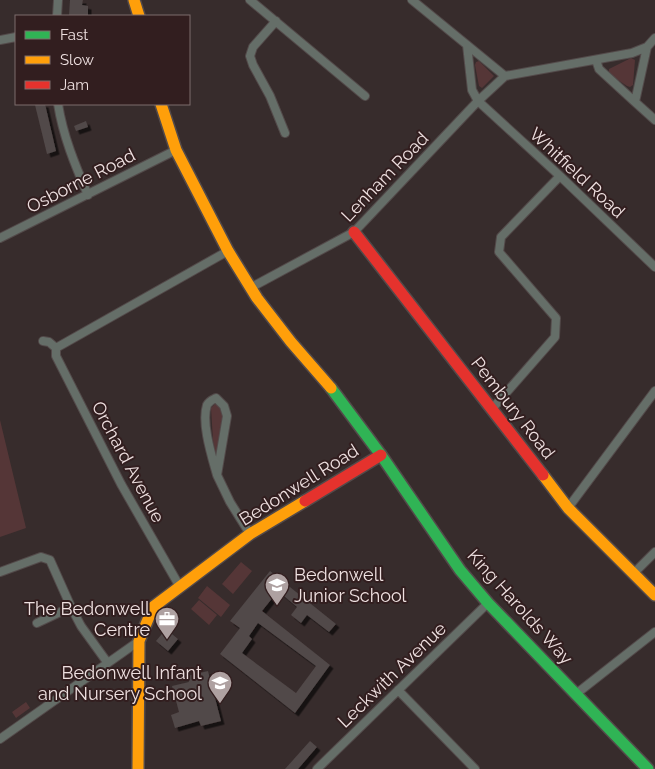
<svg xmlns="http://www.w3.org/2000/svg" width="655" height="769" font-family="Raleway,sans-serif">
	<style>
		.green { fill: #553637 }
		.building { fill: #514848; fill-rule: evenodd; filter: url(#shadow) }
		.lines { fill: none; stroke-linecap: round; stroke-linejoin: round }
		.street-casing { stroke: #534a4a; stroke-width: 10 }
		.fast-casing { stroke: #534a4a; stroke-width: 14 }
		.slow-casing { stroke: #534a4a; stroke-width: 14 }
		.jam-casing { stroke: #534a4a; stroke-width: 14 }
		.street { stroke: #656e68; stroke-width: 8 }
		.fast { stroke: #30b455; stroke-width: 11 }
		.slow { stroke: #ff9f0a; stroke-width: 11 }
		.jam { stroke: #e5322d; stroke-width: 11 }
		.labels { text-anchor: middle; stroke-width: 4; stroke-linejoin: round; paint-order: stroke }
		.street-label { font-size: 18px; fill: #eee0e0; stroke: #321e1f }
		.poi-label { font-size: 18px; fill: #eee0e0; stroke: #321e1f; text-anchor: end }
	</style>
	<defs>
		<filter id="shadow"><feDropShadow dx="3.5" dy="3.5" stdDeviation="0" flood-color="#0009"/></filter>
	</defs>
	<rect width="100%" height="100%" fill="#372c2c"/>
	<path class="green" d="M631,58L635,60L633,85L630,87L627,86L609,74V69Z
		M479,61L494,76L482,88L479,86L475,65L476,62Z
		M215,404L220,406L224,415L217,460L213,440L211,408Z
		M0,420L26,528L0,537Z
		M241,562L252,571L233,594L222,584Z
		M207,586L230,605L221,617L198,598Z
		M199,600L217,615L209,625L191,609Z
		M26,702L30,708L16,718L12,712Z"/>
	<path class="building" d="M70,0H83L82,5L88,6V16H69Z
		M41,104H45L56,151L47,154L35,105Z
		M86,121L88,127L76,131L74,126Z
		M270,571L336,624L329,632L307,615L301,623L291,615L297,607L278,591L262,611L330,665L295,713L220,654L240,628L230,621ZM258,623L316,666L296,693L242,653L252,639L249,636Z
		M166,629L178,639L168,651L156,641Z
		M208,671L221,721L201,726L199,721L175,728L171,715L179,712L172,686L189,682L187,676Z
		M310,741L317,747L298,769H285Z"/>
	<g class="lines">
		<defs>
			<path id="street" d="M250,0L365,96
				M412,0L505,76L632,53L647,47L655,38
				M57,16L58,0
				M276,21L253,47L250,56L253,65L270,96L285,133
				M0,40L16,37
				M467,45L472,90L478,101L560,176L655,267
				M647,47L635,102L655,120
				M596,60L599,69L635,102
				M58,104C63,136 75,165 88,195
				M0,238L176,150
				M250,288L354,232L478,101L505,76
				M43,341L49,342L56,348V356L121,484L180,587
				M56,348L228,251
				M492,409L555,337L556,318L499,252L501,237L560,176
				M217,475C212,457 201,423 207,405C209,401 212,400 216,398L224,406L227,416L217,475L230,502L250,534
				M568,508L655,391
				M0,572L41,557L50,560L71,607L81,626L107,662
				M633,574L655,552
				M37,623L71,607
				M398,690L475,769
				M576,694L655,632
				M0,739L139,641
				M317,769L488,603"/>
			<path id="fast" d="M331,388L381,455L460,570L488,603L648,769"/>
			<path id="slow" d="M134,0L139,16
				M161,104L176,150L228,251L257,298L291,342L331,388
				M543,475L568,508L655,595
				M138,769L139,641L153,607L250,534L305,501"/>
			<path id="jam" d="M354,232L543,475
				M305,501L381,455"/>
		</defs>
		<use href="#street" class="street-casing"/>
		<use href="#fast" class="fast-casing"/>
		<use href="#slow" class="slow-casing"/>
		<use href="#jam" class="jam-casing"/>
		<use href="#street" class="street"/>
		<use href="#fast" class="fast"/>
		<use href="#slow" class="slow"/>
		<use href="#jam" class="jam"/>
	</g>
	<defs>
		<symbol id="school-pin" viewBox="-11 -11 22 30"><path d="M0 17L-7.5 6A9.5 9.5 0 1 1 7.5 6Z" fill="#aea1a1" stroke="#321e1f"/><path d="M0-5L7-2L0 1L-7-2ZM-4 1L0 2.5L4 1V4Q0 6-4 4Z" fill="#fff"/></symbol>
		<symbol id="office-pin" viewBox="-11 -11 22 30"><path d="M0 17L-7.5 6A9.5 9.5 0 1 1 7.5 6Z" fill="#aea1a1" stroke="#321e1f"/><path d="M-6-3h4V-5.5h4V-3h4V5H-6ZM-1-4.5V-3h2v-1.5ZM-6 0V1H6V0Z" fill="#fff"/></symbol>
	</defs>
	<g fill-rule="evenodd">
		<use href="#school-pin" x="263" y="571" width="28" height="38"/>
		<use href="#office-pin" x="153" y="605" width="28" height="38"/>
		<use href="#school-pin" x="206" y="669" width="28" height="38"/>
	</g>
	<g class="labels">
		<g class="street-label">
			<text transform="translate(577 173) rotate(43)" y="6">Whitfield Road</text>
			<text transform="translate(385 177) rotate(-46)" y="6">Lenham Road</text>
			<text transform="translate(81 181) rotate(-27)" y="6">Osborne Road</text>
			<text transform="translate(513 408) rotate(52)" y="6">Pembury Road</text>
			<text transform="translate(128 462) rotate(62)" y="6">Orchard Avenue</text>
			<text transform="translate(299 485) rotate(-32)" y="6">Bedonwell Road</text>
			<text transform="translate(520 607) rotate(48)" y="6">King Harolds Way</text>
			<text transform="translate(392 675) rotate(-44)" y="6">Leckwith Avenue</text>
		</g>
		<g class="poi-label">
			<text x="294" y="581" text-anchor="start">Bedonwell<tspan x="294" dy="21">Junior School</tspan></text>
			<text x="150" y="615">The Bedonwell<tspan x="150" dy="21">Centre</tspan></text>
			<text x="202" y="679">Bedonwell Infant<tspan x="202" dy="21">and Nursery School</tspan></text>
		</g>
	</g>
	<rect x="15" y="15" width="175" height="90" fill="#321e1f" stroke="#7d6c6c"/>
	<rect x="25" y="31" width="25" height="8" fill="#30b455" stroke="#7d6c6c"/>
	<text x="60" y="40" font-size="15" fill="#eee0e0">Fast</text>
	<rect x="25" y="56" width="25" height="8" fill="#ff9f0a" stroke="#7d6c6c"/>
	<text x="60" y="65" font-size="15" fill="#eee0e0">Slow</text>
	<rect x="25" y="81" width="25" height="8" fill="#e5322d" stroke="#7d6c6c"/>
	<text x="60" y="90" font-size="15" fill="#eee0e0">Jam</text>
</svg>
